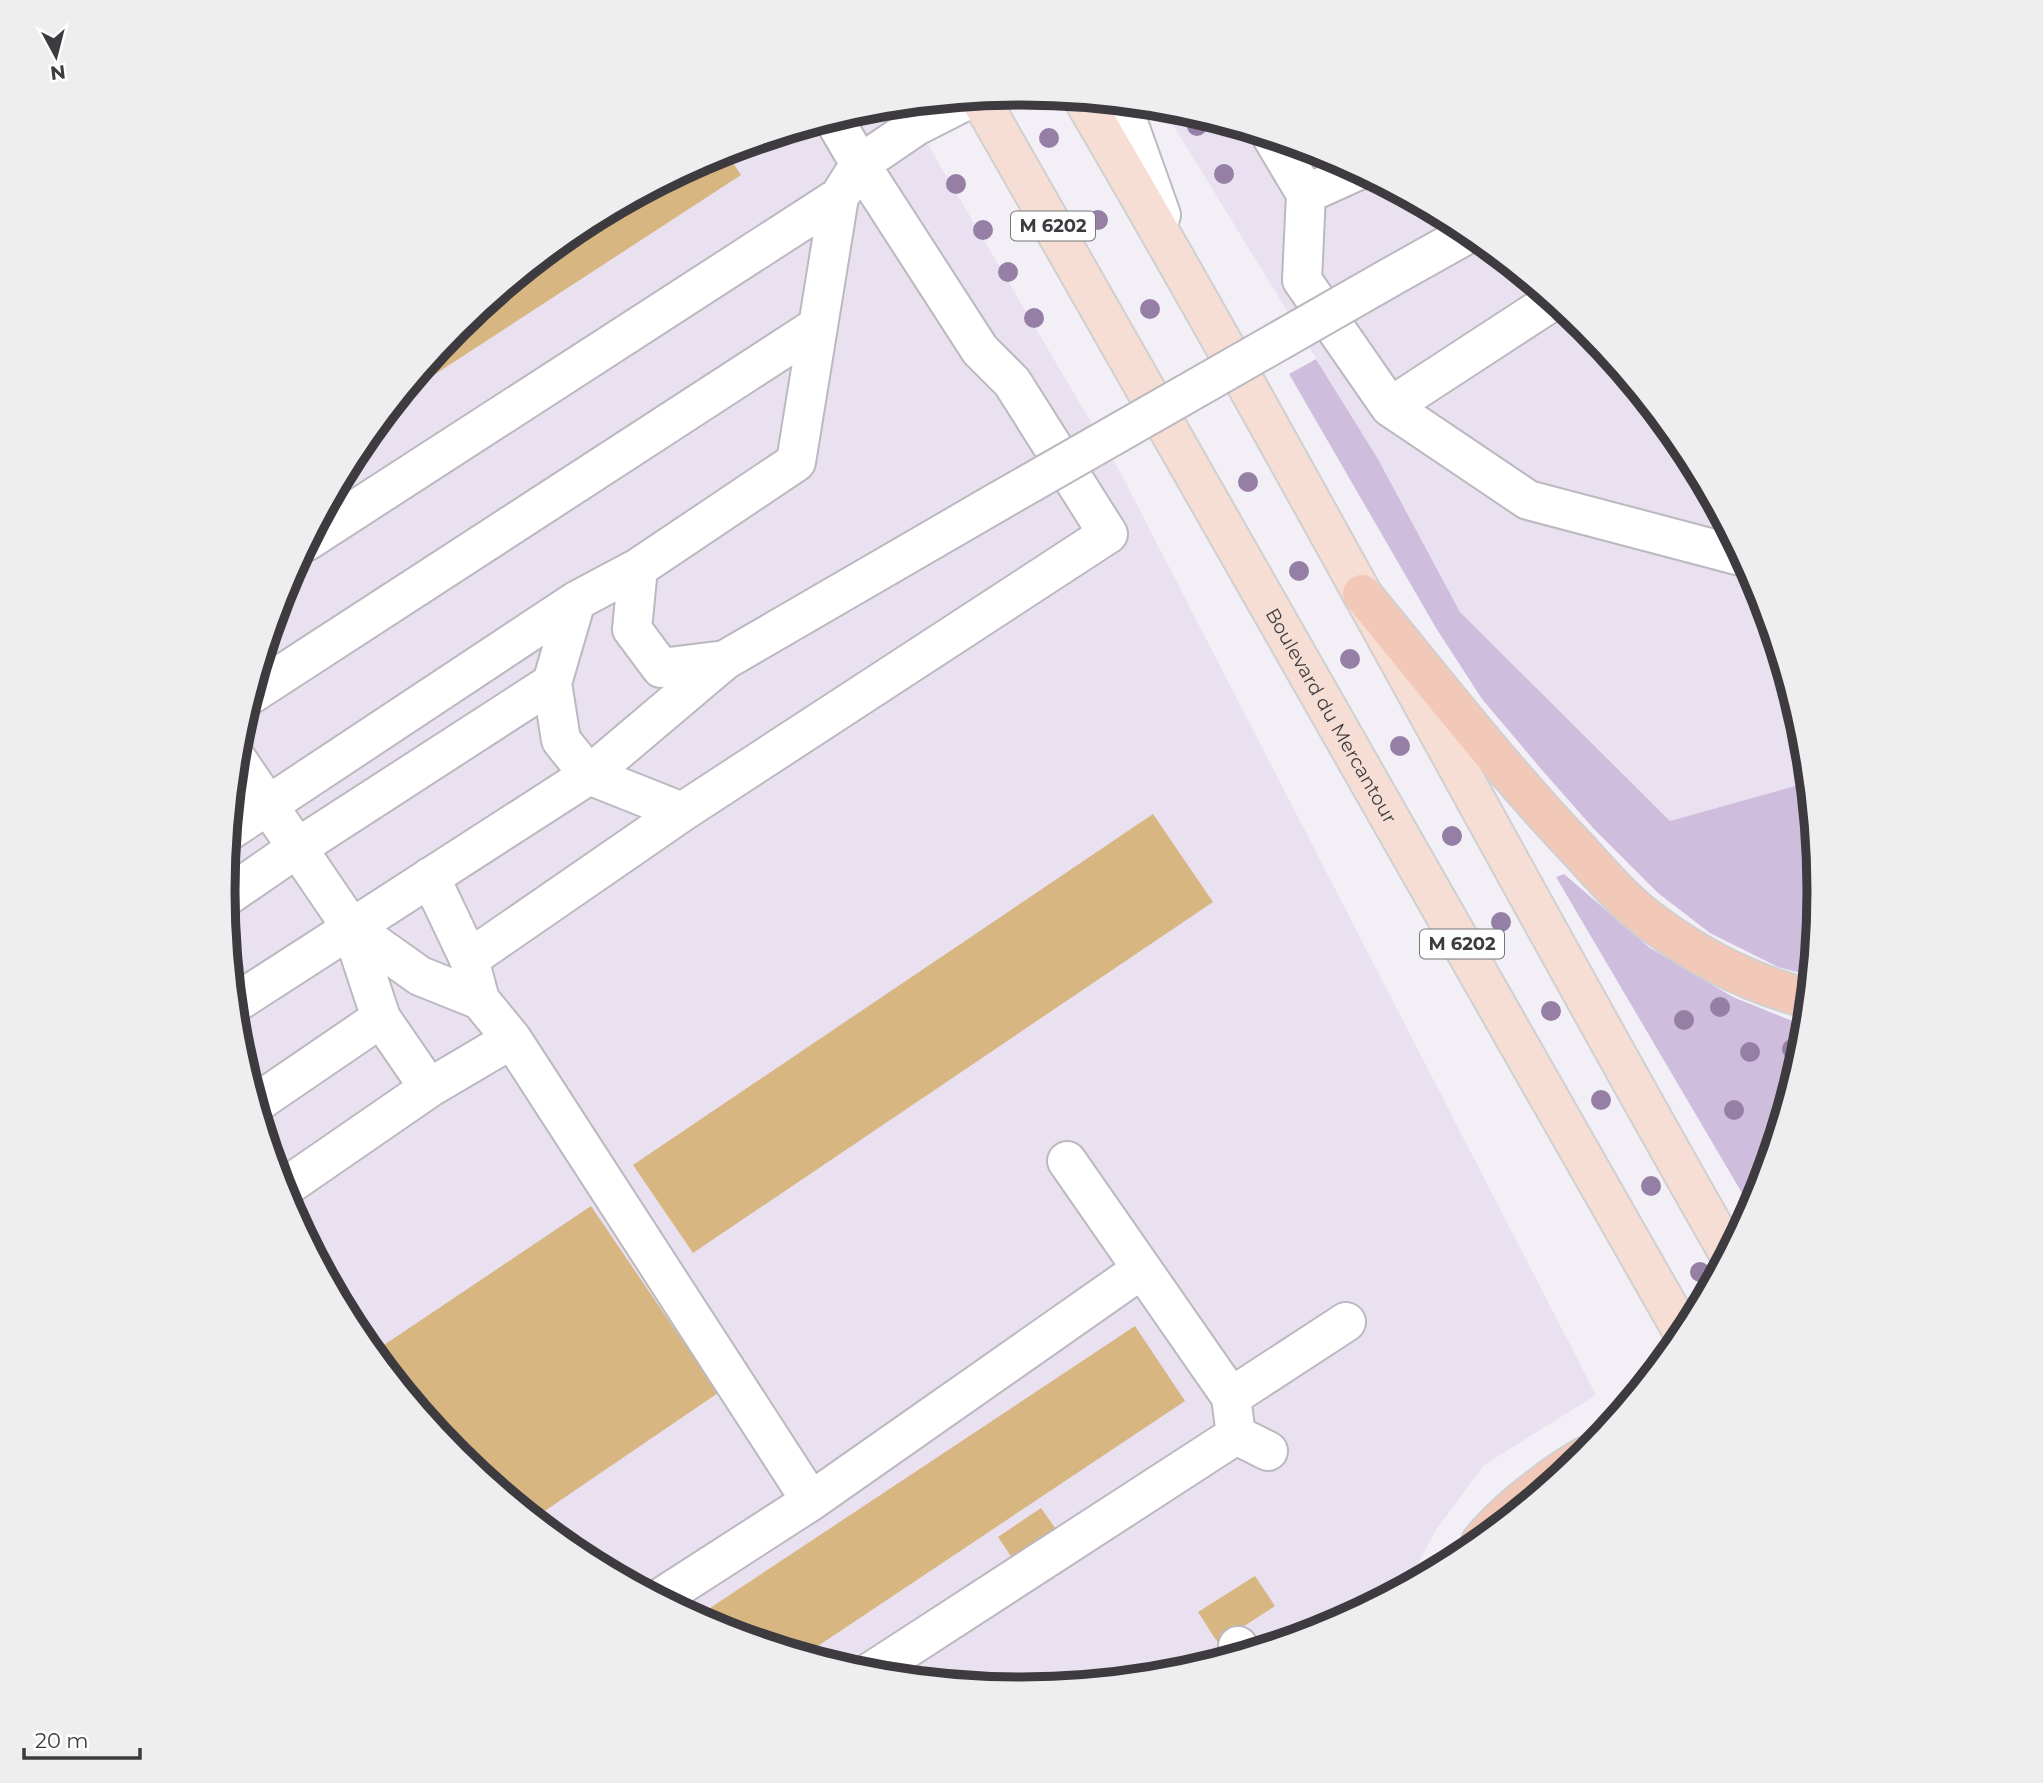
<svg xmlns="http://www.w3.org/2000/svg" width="2043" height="1783" font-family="Montserrat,sans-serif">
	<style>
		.built { fill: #e9e1f0 }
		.green { fill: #cfbdde }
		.building { fill: #d7b682 }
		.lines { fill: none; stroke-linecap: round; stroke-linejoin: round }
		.minor-casing { stroke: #bcb8c0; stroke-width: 42 }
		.major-casing { stroke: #d0d0d1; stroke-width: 42 }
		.highway-casing { stroke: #d0d0d1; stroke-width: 42 }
		.minor { stroke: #fff; stroke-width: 38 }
		.major { stroke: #f7ded4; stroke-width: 38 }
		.highway { stroke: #f2c8b8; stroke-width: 38 }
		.minor-bridge-casing { stroke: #bcb8c0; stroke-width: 42; stroke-linecap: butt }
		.minor-bridge { stroke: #fff; stroke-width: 38 }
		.tree { fill: #957fa4 }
		.labels { text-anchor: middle; stroke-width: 5; stroke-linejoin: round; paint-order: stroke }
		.shield { fill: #fefefe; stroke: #777678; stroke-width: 2 }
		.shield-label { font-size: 18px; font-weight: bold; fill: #3d3b3f }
		.street-label { font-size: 19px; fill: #3d3b3f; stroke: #fefefe }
		.rim { fill: none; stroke: #3d3b3f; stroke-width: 9 }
	</style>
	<rect width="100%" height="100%" fill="#f3eff7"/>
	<path class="built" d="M904,104L1119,470L1596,1395L1484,1465L1436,1530L1405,1588L1327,1630L1177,1675L1021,1690L865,1675L715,1629L577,1555L456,1456L357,1335L283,1197L238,1047L223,891L238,735L284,585L358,447L457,326L578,227L716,153L866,108Z
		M1162,107L1178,108L1328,154L1466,228L1587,327L1686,448L1760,586L1805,736L1809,782L1670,821L1460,612L1378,459Z"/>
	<path class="green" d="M1316,359L1378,459L1460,612L1670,821L1809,782L1820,892L1812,976L1778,967L1710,933L1658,893L1593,828L1542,770L1482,699L1436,628L1289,374Z
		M1564,874L1650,948L1733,997L1807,1027L1805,1048L1759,1198L1752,1210L1556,877Z"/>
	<path class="building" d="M725,151L741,175L397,399L457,326L578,227Z
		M1153,814L1213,902L693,1253L633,1165Z
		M591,1206L718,1393L533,1519L456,1456L372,1353Z
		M1135,1326L1185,1401L803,1656L715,1629L695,1618Z
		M1041,1508L1058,1532L1014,1561L998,1537Z
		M1255,1576L1275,1606L1218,1643L1198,1612Z"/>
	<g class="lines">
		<defs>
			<path id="minor" d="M1121,103L1161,215
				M1272,137L1306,194L1302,280L1390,407L1528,500L1744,557
				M1306,194L1359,170
				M1389,278L1471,232
				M1390,407L1554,300
				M307,541L839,197
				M638,568L576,601L552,683L561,740L589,775L682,812
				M725,660L661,668L632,629L638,568L796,462L839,197L860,164L833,118
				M250,695L818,326
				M236,758L351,927L381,1018L429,1088L512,1039L811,1501L659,1599
				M229,831L576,601
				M430,877L469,959
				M223,899L297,848L552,683
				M351,927L420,976L480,1000
				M234,1004L589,775L725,660L999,501
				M512,1039L480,1000L469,959L682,812L1108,534L1012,382L980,350L860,164L916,126L971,98
				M255,1104L381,1018
				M281,1190L429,1088
				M1231,1397L1346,1322
				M1236,1435L1268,1451
				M811,1501L1142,1269
				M1238,1646L1244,1655
				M866,1675L1236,1435L1231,1397L1067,1161"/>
			<g id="major">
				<path id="s1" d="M979,97L1685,1336"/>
				<path d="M1083,99C1306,480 1510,871 1729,1254"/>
			</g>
			<path id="highway" d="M1362,594C1432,679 1499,766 1574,845C1599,872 1624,902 1653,923C1700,958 1753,985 1810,999
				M1481,1542C1504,1512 1553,1475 1586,1456"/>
		</defs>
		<use href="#minor" class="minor-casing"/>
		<use href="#major" class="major-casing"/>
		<use href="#highway" class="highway-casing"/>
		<use href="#minor" class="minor"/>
		<use href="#major" class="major"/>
		<use href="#highway" class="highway"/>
		<defs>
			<path id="minor-bridge" d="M999,501L1389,278"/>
		</defs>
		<use href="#minor-bridge" class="minor-bridge-casing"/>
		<use href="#minor-bridge" class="minor-bridge"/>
	</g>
	<g class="tree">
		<circle cx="1197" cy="126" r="10"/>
		<circle cx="1049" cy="138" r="10"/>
		<circle cx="1224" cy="174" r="10"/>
		<circle cx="956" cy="184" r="10"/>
		<circle cx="1098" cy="220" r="10"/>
		<circle cx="983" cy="230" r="10"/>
		<circle cx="1008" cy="272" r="10"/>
		<circle cx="1150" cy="309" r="10"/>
		<circle cx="1034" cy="318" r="10"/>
		<circle cx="1248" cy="482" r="10"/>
		<circle cx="1299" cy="571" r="10"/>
		<circle cx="1350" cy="659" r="10"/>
		<circle cx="1400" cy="746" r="10"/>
		<circle cx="1452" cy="836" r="10"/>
		<circle cx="1501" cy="922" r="10"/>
		<circle cx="1720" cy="1007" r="10"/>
		<circle cx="1551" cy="1011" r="10"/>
		<circle cx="1684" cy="1020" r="10"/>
		<circle cx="1792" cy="1049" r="10"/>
		<circle cx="1750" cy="1052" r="10"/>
		<circle cx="1601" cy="1100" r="10"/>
		<circle cx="1734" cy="1110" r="10"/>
		<circle cx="1651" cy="1186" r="10"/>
		<circle cx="1700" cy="1272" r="10"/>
	</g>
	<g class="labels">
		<g class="shield">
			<rect x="1011" y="211.5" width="84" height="29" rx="5"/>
			<rect x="1420" y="929.5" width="84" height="29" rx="5"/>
		</g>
		<g class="shield-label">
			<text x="1053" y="232">M 6202</text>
			<text x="1462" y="950">M 6202</text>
		</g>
		<g class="street-label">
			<text dy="7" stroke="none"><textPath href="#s1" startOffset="712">Boulevard du Mercantour</textPath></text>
		</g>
	</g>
	<path d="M0 0H2043V1783H0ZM235 891a786 786 0 1 1 1572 0a786 786 0 1 1-1572 0Z" fill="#efeeef" fill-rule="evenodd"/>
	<path class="rim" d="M235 891a786 786 0 1 1 1572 0a786 786 0 1 1-1572 0Z"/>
	<g transform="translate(56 56) rotate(173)" stroke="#fefefe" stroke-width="5" paint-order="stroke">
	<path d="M0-5L12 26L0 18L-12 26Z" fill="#3d3b3f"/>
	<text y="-10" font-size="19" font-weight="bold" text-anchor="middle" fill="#3d3b3f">N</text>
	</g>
	<path d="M24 1748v10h116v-10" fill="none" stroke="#3d3b3f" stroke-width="3.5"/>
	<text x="35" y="1748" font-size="21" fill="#3d3b3f" stroke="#fefefe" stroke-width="5" paint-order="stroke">20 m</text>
</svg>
